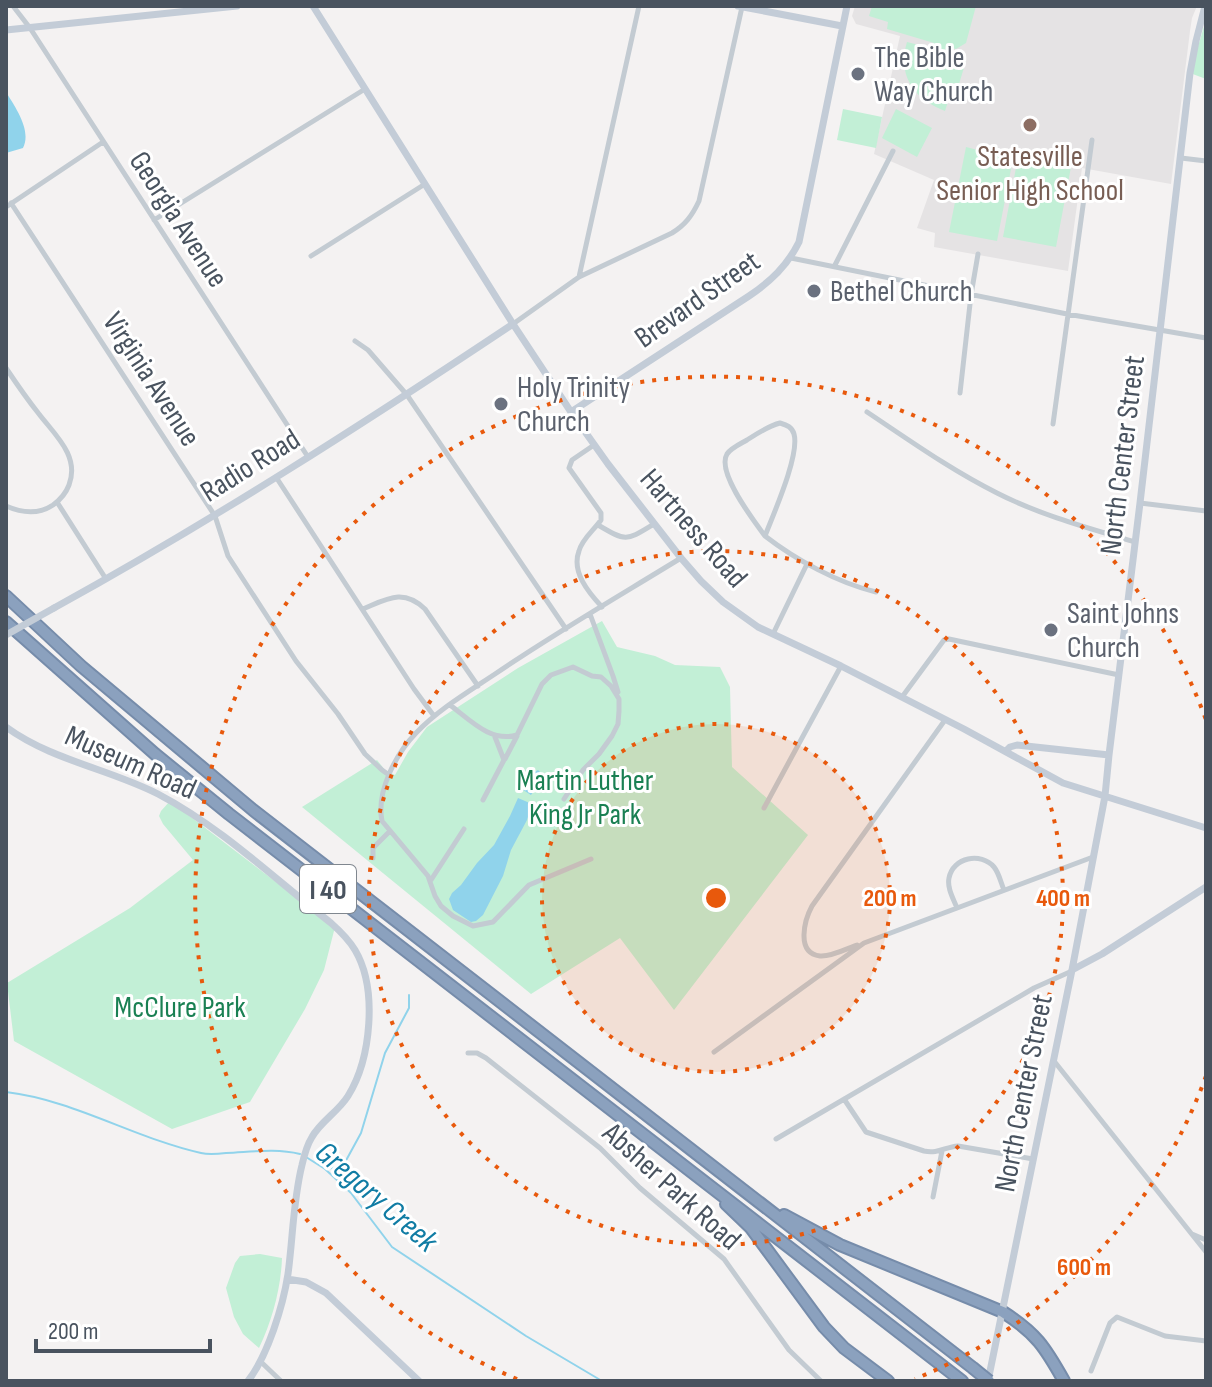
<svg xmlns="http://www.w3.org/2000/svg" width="1212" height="1387" font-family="'Sofia Sans Condensed',sans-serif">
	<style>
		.education { fill: #e5e3e4 }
		.green { fill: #c2efd6 }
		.water { fill: #90d3eb }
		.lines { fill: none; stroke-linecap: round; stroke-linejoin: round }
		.stream { stroke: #90d3eb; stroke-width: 2 }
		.highway-casing { stroke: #768caa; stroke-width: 14 }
		.street { stroke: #c3cbd2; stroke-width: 5 }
		.secondary { stroke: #c3ccd7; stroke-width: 7 }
		.highway { stroke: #8ba1be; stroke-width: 10 }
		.highway-bridge-casing { stroke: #768caa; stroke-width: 14; stroke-linecap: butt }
		.secondary-bridge { stroke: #c3ccd7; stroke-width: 7 }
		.highway-bridge { stroke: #8ba1be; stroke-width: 10 }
		.ring { fill: none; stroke: #e8590c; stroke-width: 4; stroke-dasharray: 4 8 }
		.worship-dot { fill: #6b7280; stroke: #fff; stroke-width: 3 }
		.education-dot { fill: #8d6e63; stroke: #fff; stroke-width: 3 }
		.labels { text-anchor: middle; stroke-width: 6; stroke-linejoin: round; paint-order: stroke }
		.shield { fill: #fff; stroke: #80878f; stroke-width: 2 }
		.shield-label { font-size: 28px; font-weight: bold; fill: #49535f }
		.worship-label { font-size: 30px; fill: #5b616d; stroke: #fff; text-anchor: start }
		.education-label { font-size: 30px; fill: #785e54; stroke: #fff }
		.street-label { font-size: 30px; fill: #49535f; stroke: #fff }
		.park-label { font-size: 30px; fill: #1a8053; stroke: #fff }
		.water-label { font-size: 32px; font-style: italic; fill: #107ca4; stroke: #fff }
		.centre { fill: #e8590c; stroke: #fff; stroke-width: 4 }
		.ring-label { font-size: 24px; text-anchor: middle; font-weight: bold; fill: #e8590c; stroke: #fff; stroke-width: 6; stroke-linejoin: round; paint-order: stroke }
	</style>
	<rect width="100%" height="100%" fill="#f4f2f2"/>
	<path class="education" d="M855,6H1197L1192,18L1190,31L1171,184L1082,168L1068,271L934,247L935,233L917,228L934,180L874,154L900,36L856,24L852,16Z"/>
	<path class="green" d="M872,6H976L966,43L956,49L946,46L945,51L959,55L962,59L966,61L959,84L954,83L945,111C914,99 897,76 907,42L931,48L934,43L887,29L888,22L869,16Z
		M1206,20V79L1190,73Z
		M843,109L882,117L876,148L837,140Z
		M896,109L932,128L917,157L882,138Z
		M966,147L1013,159L997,241L949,232Z
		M1018,157L1071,167L1056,247L1003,237Z
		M602,621L617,647L655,656L675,665L720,667L730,687L732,767L808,835L674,1010L620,938L531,994L302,807L377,760L385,770L395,775L408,752L427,727L518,668Z
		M170,801L335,927L324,970L305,1009L250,1102L172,1129L14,1041L7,983L130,908L193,860L163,824L159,816L161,811Z
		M260,1254L282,1258C281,1288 272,1321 259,1348L243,1334L234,1317L226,1288L235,1263L240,1256Z"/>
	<path class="water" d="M6,92C15,107 32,130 23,148L6,153Z
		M538,770L544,776L531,795L520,788V786C528,781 530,774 538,770Z
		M518,798L532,804L527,820L511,850L503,876L483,915L476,921L471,922L453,910L449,899L452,893L461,885L477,863L494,845L510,816Z"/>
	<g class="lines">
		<path class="stream" d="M6,1092C74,1100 134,1138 201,1153C209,1155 218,1154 226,1153C251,1152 276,1148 300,1154
			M306,1157L325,1169L351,1193L392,1247L526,1336L602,1381
			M326,1169L343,1166L361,1133L385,1053L409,1008V995"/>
		<defs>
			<path id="highway" d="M6,596L81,666L253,810L973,1368
				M6,622L155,754L229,814L962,1381
				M726,1204L751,1228L824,1327L844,1348L888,1381
				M784,1215L840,1245L1003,1312C1036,1333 1045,1347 1064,1381"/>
		</defs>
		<use href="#highway" class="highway-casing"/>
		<path class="street" d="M13,6L30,28L308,457
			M1181,158L1206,161
			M11,203L215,516L228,556L296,661L338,714L365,754L382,770L389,775
			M6,207L103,142
			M154,220L365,89
			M311,256L425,184
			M791,258L1067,314L1206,338
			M835,265L893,151
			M579,277L639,6
			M513,324L579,277L672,233C685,225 692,216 699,201L742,7
			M355,341L368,350L407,395L566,629
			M6,368C16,383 27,399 39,414C55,435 80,456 69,485C66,493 60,500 53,505C38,515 22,513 6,506
			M960,393L971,295L978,254
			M867,412C909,440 951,470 997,493C1040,515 1088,528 1135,542
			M780,423C787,425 792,427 794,434C800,455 773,515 765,536C754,521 716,472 727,454C731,448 740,444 747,440C758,433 768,426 780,423Z
			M1053,424L1092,140
			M594,445L572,460L569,468L601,513V520C594,530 582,539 579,551C571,572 589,593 602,607
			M276,477L414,689L434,716
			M57,502L106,579
			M1140,503L1206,511
			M598,525C627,542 626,541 654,524
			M765,536C796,560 838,583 876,592
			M363,609C387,599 403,588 425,609L478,686
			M590,614L613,676L618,692
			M773,634L807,564
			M902,697L944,640L949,639L1119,675
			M450,705C470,720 491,743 517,735L542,684L551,675L573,667L592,676L601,677L611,686L619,699V711L618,724L612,736L599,754L583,770L564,799
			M505,759L517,736
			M483,800L504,760L495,737
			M764,808L841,666
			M373,858V848L390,831
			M591,859L529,885L493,922L473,926L453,916L441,906L435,896L428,876L382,821C376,791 396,754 416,733C439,709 468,692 495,674C555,633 619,596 681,558
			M431,880L464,829
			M957,908C953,898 947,888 949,878C953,857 981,852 994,867C999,873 1001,883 1004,890
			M857,945C846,949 831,957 820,956C795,953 805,919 812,906L945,720
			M714,1052L864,943L1093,857
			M468,1053H477L486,1058L600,1148L640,1188L724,1259L789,1350L821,1381
			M1054,1061L1206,1252
			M844,1099L866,1132L924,1151C938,1154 945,1147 958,1146L1033,1159
			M776,1139L1034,988L1072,971
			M933,1197L942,1151
			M1192,1234L1206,1240
			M260,1361L281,1381
			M1091,1371L1110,1323L1117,1317L1165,1336L1206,1341"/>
		<path class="secondary" d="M313,6L513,324L571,412L608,464L681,558L701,581L723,602L758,627L841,666L964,729L1063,783L1206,828
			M738,6L842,26
			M6,30L237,6
			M571,412L749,296C771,281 787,266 799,242L847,6
			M54,608C212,521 363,424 513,324
			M6,727C51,760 109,769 158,794C221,827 275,879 331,923C340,931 349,940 355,950C378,989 371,1059 348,1096C338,1112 321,1121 312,1137C307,1145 304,1156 302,1165C293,1201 293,1237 288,1274C283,1306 268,1355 248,1381
			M1006,751L1010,747L1017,745L1109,755
			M1072,970L1102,954L1206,887
			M287,1279L306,1282L326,1293L419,1381
			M988,1381L1072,970L1105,796L1109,755L1140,503L1190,73L1196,41L1205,6"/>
		<use href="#highway" class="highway"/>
		<defs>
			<path id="highway-bridge" d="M973,1368L989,1381"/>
		</defs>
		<use href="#highway-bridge" class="highway-bridge-casing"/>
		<path class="secondary-bridge" d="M6,635L54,608"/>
		<use href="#highway-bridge" class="highway-bridge"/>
	</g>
	<circle cx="716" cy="898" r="174" fill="#e8590c" fill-opacity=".12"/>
	<g class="ring">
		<circle cx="716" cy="898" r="174"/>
		<circle cx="716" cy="898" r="347"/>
		<path d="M1206 1076A521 521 0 0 1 915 1379M517 1379A521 521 0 1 1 1206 720"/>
	</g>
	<g class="worship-dot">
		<circle cx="858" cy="74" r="8"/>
		<circle cx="814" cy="291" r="8"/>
		<circle cx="501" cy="404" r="8"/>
		<circle cx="1051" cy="630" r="8"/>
	</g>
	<circle class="education-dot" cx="1030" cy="125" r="8"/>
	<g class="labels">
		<rect class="shield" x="300" y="865" width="56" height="48" rx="6"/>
		<g class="shield-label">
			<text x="328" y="899">I 40</text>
		</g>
		<g class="worship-label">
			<text x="874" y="67">The Bible<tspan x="874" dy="34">Way Church</tspan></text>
			<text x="830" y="301">Bethel Church</text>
			<text x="517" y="397">Holy Trinity<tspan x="517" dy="34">Church</tspan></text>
			<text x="1067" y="623">Saint Johns<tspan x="1067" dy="34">Church</tspan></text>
		</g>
		<g class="education-label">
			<text x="1030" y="166">Statesville<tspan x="1030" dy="34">Senior High School</tspan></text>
		</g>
		<g class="street-label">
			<text transform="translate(179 219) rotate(57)" y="10">Georgia Avenue</text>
			<text transform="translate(697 299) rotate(-35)" y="10">Brevard Street</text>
			<text transform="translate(152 379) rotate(57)" y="10">Virginia Avenue</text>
			<text transform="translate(1122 455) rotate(-83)" y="10">North Center Street</text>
			<text transform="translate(250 465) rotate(-32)" y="10">Radio Road</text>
			<text transform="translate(694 528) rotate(49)" y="10">Hartness Road</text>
			<text transform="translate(131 762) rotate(24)" y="10">Museum Road</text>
			<text transform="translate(1023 1093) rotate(-79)" y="10">North Center Street</text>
			<text transform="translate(672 1186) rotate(42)" y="10">Absher Park Road</text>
		</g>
		<g class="park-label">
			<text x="585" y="790">Martin Luther<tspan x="585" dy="34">King Jr Park</tspan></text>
			<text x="180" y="1017">McClure Park</text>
		</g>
		<g class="water-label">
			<text transform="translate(377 1196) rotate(41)" y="11">Gregory Creek</text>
		</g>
	</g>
	<circle cx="716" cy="898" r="12" class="centre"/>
	<g class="ring-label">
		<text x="890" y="906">200 m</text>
		<text x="1063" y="906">400 m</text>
		<text x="1084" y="1275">600 m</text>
	</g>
	<rect width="1212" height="1387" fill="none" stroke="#49535f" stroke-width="16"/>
	<path d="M36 1339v12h174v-12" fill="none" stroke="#49535f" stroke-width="4"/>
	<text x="48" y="1339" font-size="24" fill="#49535f" stroke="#ffffff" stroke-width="6" paint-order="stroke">200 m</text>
</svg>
